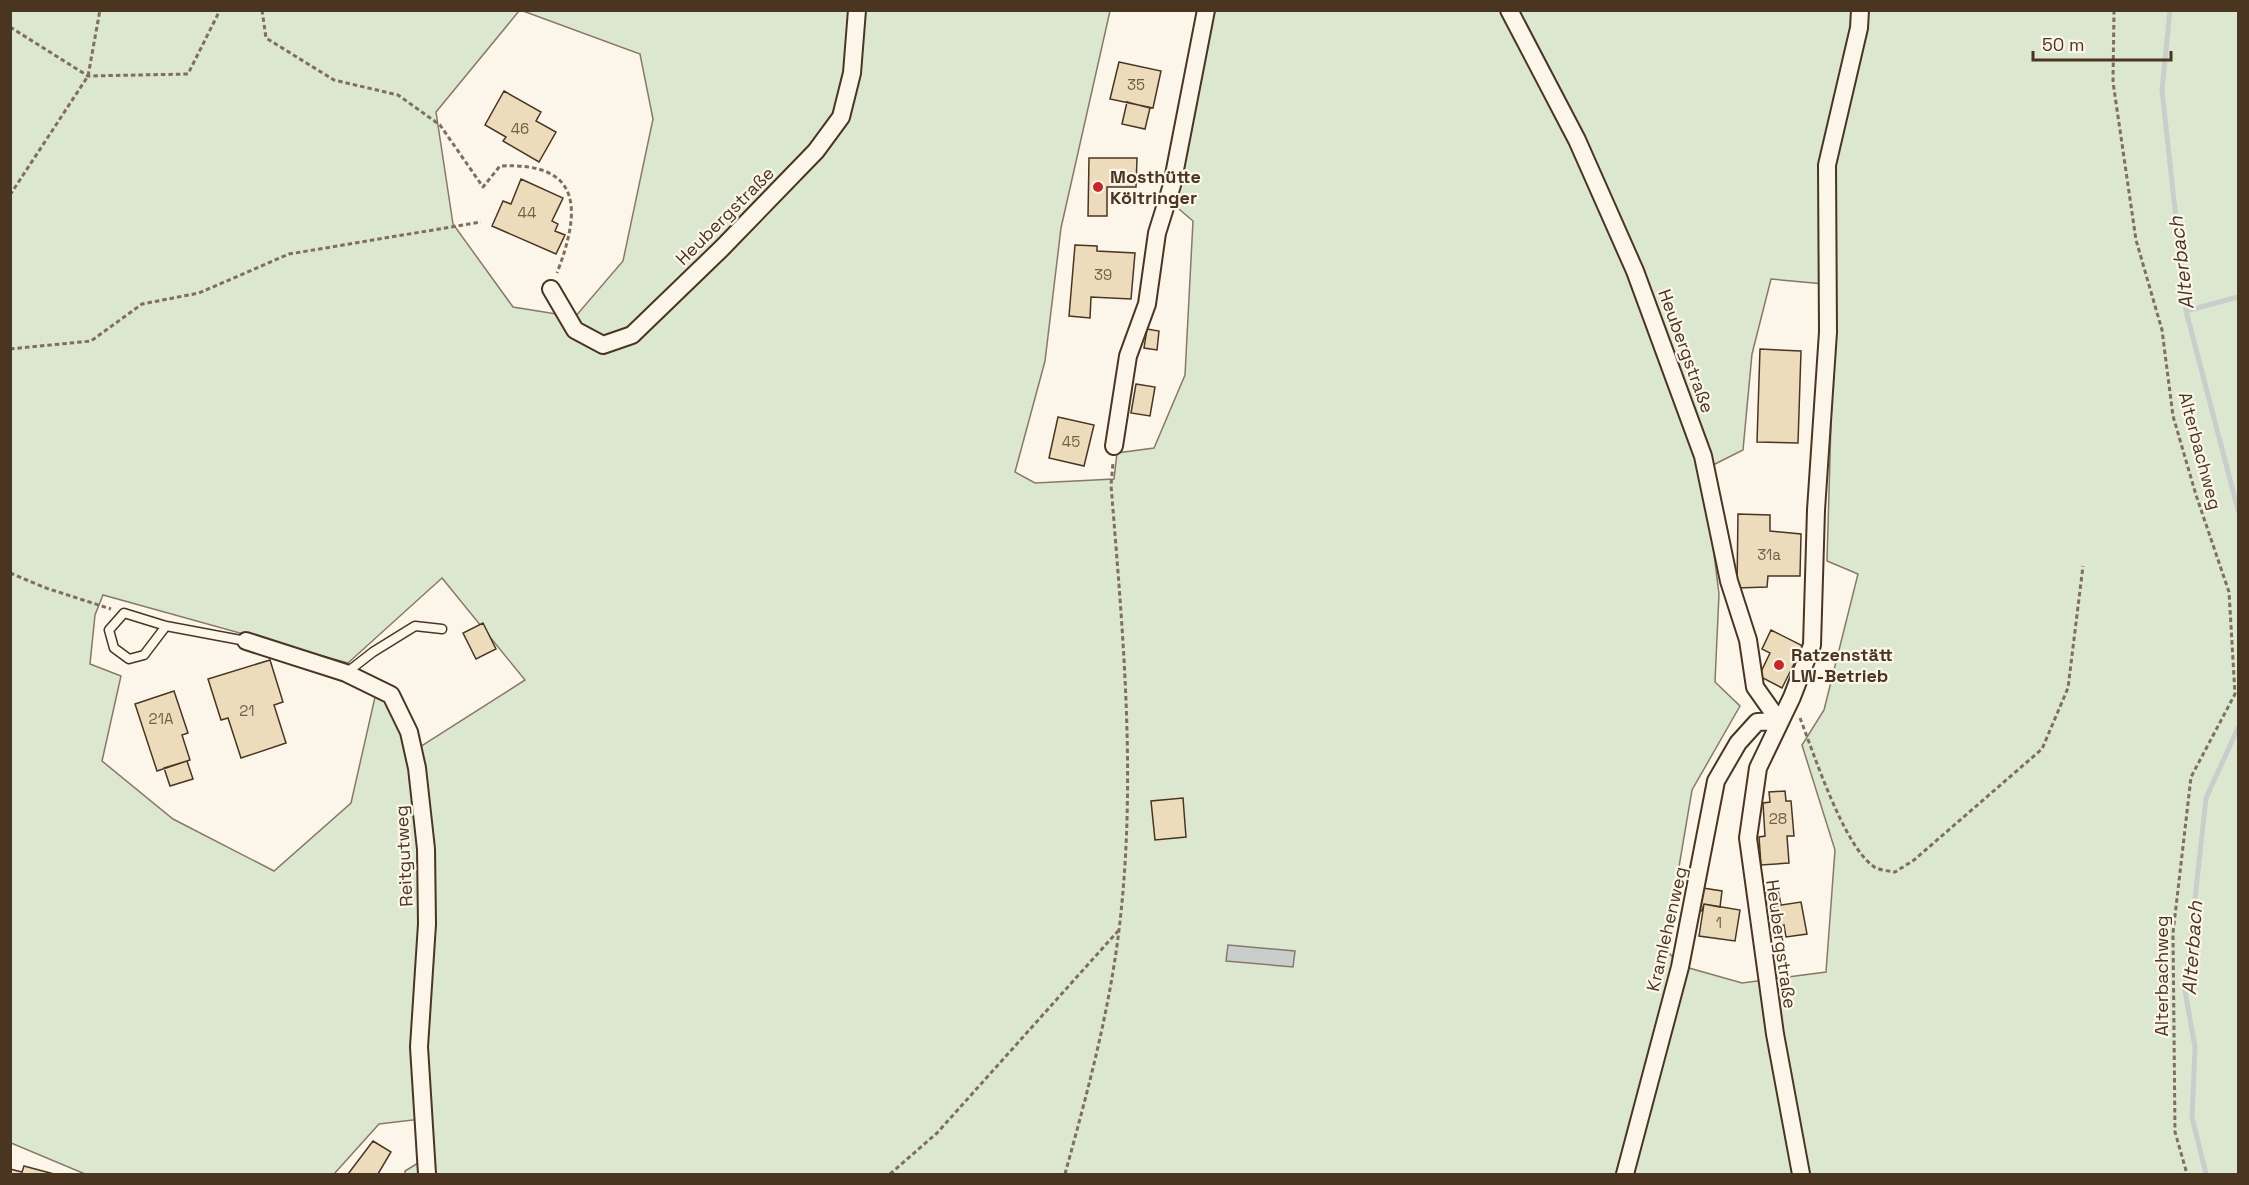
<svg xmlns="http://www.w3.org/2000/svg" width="2249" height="1185" font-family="'Space Grotesk',sans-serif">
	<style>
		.green { fill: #dce7d0; stroke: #887966; stroke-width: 1.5; fill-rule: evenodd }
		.water { fill: #c9cecd; stroke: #887966; stroke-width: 1.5 }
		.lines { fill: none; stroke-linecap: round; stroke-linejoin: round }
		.stream { stroke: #c9cecd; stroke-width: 5 }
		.building { fill: #ecdcbc; stroke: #4a3520; stroke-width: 1.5 }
		.service-casing { stroke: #4a3520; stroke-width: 11 }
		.minor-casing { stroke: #4a3520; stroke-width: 20 }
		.path { stroke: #7f6f5c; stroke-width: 3; stroke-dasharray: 4.5 3; stroke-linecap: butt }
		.service { stroke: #fbf6e9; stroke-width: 8 }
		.minor { stroke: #fbf6e9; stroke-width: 16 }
		.poi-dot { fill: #c62828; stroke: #fbf6e9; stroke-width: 2 }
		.labels { text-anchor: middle; stroke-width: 4.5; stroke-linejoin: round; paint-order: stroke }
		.number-label { font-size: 15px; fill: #725f47 }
		.poi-label { font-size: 18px; font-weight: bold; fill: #4a3520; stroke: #fbf6e9; text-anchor: start }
		.street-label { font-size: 18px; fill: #4a3520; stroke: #fbf6e9 }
		.water-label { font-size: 20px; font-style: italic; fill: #4a3520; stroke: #fbf6e9 }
	</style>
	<rect width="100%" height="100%" fill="#fbf6e9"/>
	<path class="green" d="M10,11H519L436,112L453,224L513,307L575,317L623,261L653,119L640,54L523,11H1110L1061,228L1045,361L1015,472L1035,483L1114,479L1117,453L1154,448L1185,375L1193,221L1172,203L1211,11H2238V1174H405V1171L423,1160L421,1119L379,1124L334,1174H85L11,1143ZM1771,279L1835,285L1827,561L1858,574L1824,710L1802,745L1835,850L1826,972L1742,983L1682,966L1665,949L1692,790L1740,706L1715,682L1719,594L1712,538L1709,467L1743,450L1752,354ZM442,578L525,680L420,747L392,691L375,697L351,803L274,871L173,819L102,761L121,676L90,664L95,615L103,595L348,663Z"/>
	<path class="water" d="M1228,945L1295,951L1293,967L1226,961Z"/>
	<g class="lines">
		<path class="stream" d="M2170,10L2162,90L2186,311L2238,510
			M2186,311L2238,297
			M2206,1174L2192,1117L2195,1047L2185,991L2206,798L2238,728"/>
	</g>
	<path class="building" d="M1119,62L1161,71L1153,108L1110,99Z
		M504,91L541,112L536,121L556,132L539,162L503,141L506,137L485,125Z
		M1127,102L1150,108L1145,129L1122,124Z
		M1089,158H1137L1136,187H1107V216H1088Z
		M521,179L563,198L552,221L558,224L555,231L565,235L556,254L492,226L503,201L511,204Z
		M1075,245L1097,246V251L1135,253L1131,299L1091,297L1090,318L1069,316Z
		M1147,329L1159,331L1157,350L1144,348Z
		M1760,349L1801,351L1798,443L1757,442Z
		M1136,384L1155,387L1150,416L1131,413Z
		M1058,417L1094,425L1084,466L1049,458Z
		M1738,514L1770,515V531L1801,534L1800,576H1768L1767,587L1737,588Z
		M483,623L496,649L476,659L463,633Z
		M1771,630L1803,646L1782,688L1759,676L1770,653L1762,649Z
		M270,660L283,702L274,705L286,743L241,758L228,718L221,720L208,679Z
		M174,691L188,733L182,735L190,760L157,771L135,704Z
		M187,761L193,779L170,786L164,768Z
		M1785,791L1786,801H1791L1794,836H1787L1789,863L1761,865L1759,837L1765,836L1763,803L1770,802L1769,792Z
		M1183,798L1186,837L1155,840L1151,801Z
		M1703,888L1722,891L1720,907L1704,904L1702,911L1700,910Z
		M1778,890L1781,905L1765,908L1762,893Z
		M1801,902L1807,934L1786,937L1784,925L1778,927L1774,906Z
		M1704,904L1740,910L1735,941L1699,936Z
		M373,1141L391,1152L378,1174H348Z
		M24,1166L54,1174H10V1169L22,1172Z"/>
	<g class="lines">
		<defs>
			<path id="service" d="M166,626L144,655L129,659L114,648L109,630L124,613L166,626L246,641
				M346,673L373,652L415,626L442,629"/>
			<path id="minor" d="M1509,10L1577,140L1635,271L1703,456L1729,581L1748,640L1755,687L1779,721
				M551,289L575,330L603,345L632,335L722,248L816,151L841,117L852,73L857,10
				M1114,446L1128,356L1147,304L1157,233L1172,185L1206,10
				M246,641L346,673L391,695L409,732L417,768L426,849L427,924L419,1047L427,1174
				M1625,1174L1680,967L1716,781L1738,743L1757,722L1779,721
				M1801,1174L1775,1034L1748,838L1758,768L1792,697L1812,645L1816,510L1828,332L1827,165L1859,28L1860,10"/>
		</defs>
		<use href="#service" class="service-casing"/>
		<use href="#minor" class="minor-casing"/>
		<path class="path" d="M262,10L266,38L334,80L398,95L440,125L483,187L500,166C583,162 581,210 557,273
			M2114,10L2113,82L2136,240L2162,330L2173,416L2196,495L2229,592L2235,694L2191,777L2173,933L2175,1132L2187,1174
			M10,27L88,76L188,74L220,10
			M10,195L88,76L100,10
			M10,349L91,341L142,304L199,293L289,254L481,222
			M10,573L46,588L111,609
			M1800,718C1814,754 1843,844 1873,866C1878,870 1888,871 1895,872L1914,860L2042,749L2068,688L2083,566
			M890,1174L937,1133L1118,931
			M1065,1174C1087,1094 1109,1013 1119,930C1137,781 1123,634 1111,485L1113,463"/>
		<use href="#service" class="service"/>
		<use href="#minor" class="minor"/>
	</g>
	<g class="poi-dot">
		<circle cx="1098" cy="187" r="6"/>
		<circle cx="1779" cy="665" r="6"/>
	</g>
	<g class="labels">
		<g class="number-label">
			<text x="1136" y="90">35</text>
			<text x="520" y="134">46</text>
			<text x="527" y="218">44</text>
			<text x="1103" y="280">39</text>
			<text x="1071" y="447">45</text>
			<text x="1769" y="560">31a</text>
			<text x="247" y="716">21</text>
			<text x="161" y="724">21A</text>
			<text x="1778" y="824">28</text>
			<text x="1719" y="928">1</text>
		</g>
		<g class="poi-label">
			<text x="1110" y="183">Mosthütte<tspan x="1110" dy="21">Költringer</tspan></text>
			<text x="1791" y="661">Ratzenstätt<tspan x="1791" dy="21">LW-Betrieb</tspan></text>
		</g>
		<g class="street-label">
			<text transform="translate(725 216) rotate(-45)" y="6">Heubergstraße</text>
			<text transform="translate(1686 351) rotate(70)" y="6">Heubergstraße</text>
			<text transform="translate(2200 451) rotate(75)" y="6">Alterbachweg</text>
			<text transform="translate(404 856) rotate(-93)" y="6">Reitgutweg</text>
			<text transform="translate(1667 929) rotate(-77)" y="6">Kramlehenweg</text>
			<text transform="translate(1781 944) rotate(82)" y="6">Heubergstraße</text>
			<text transform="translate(2162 976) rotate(-90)" y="6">Alterbachweg</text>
		</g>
		<g class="water-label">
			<text transform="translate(2181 263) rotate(-97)" y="7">Alterbach</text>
			<text transform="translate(2192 948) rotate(-86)" y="7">Alterbach</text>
		</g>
	</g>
	<rect width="2249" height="1185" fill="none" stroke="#4a3520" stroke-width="24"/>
	<path d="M2033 51v9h138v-9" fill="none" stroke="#4a3520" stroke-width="3"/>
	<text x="2042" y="51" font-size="18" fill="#4a3520" stroke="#fbf6e9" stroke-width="4.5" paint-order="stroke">50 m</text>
</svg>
